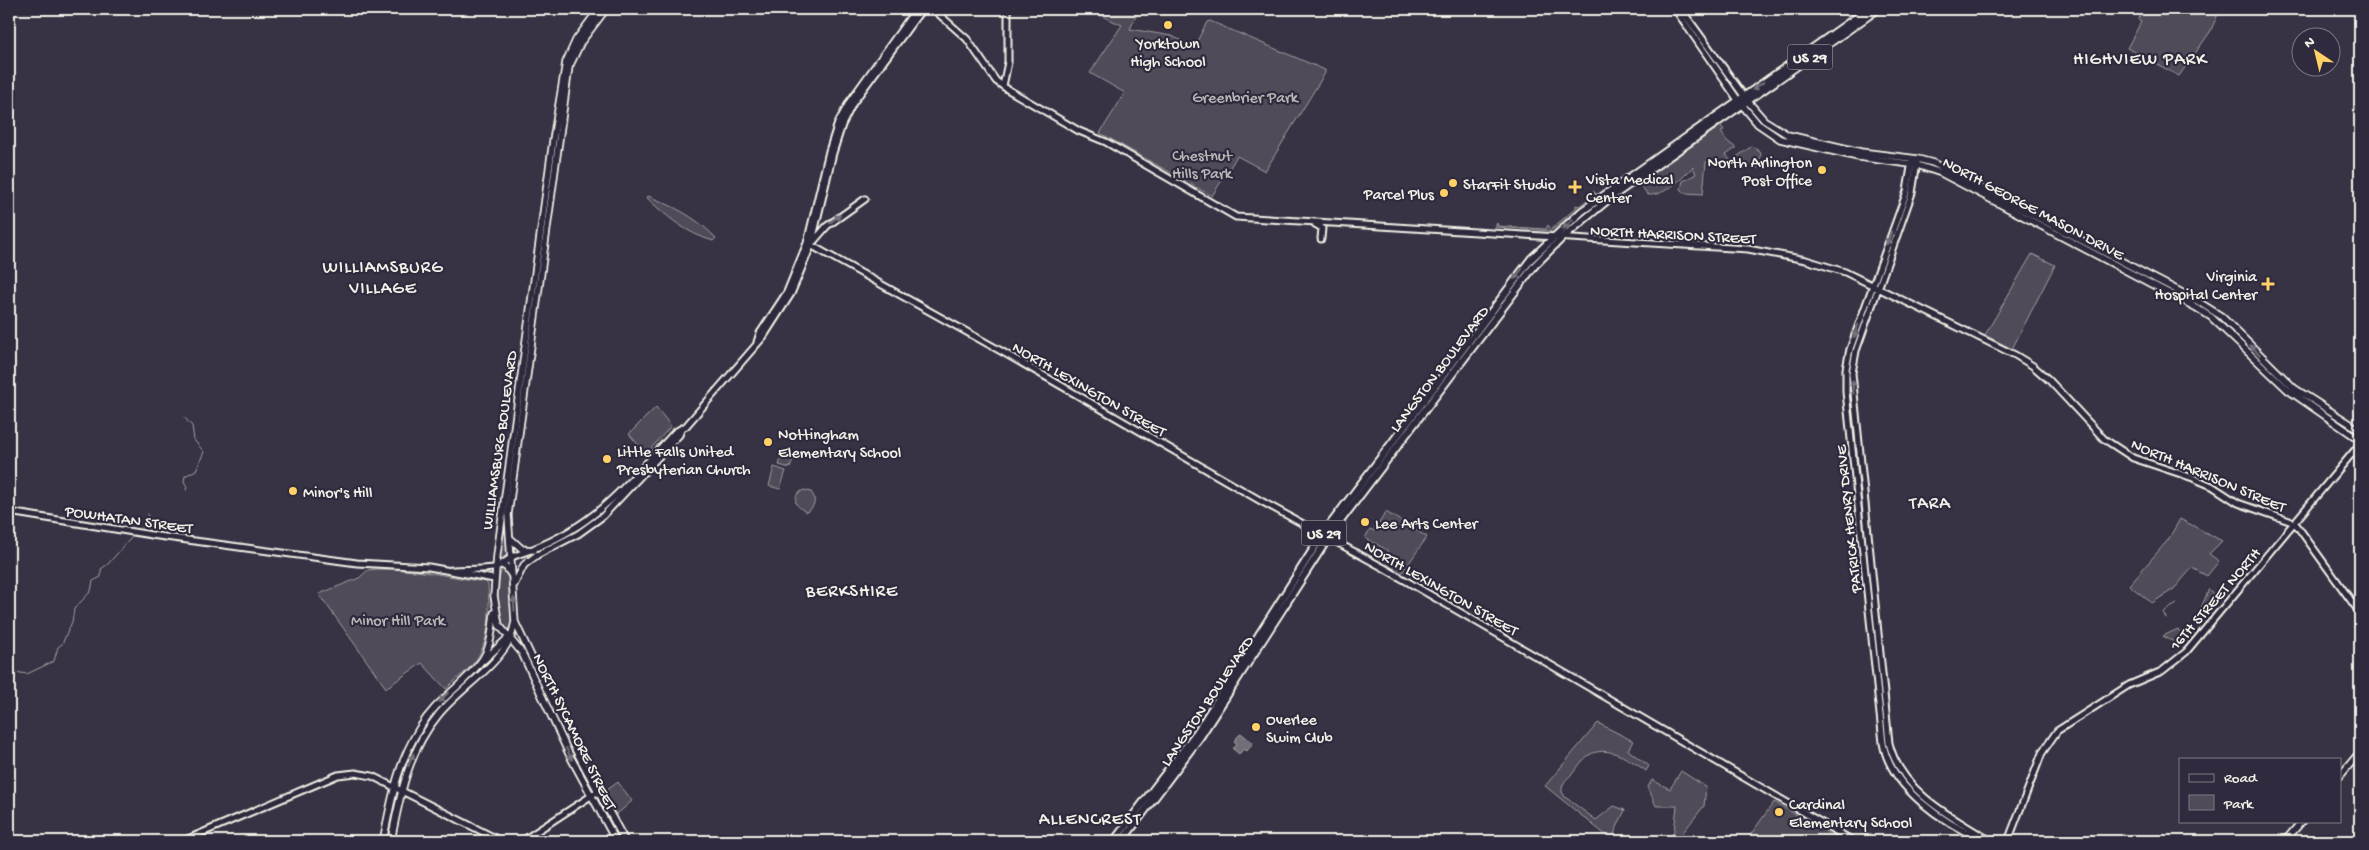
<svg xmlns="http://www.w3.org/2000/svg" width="2369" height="850" font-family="'Gochi Hand',sans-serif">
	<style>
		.green { fill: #504b59; stroke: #a29ea0 }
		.water { fill: #726e77; stroke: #a6a2a4 }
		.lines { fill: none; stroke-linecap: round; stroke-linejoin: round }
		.stream { stroke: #a6a2a4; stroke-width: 1 }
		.tertiary-casing { stroke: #f4f1e8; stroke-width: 9 }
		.secondary-casing { stroke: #f4f1e8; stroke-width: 9 }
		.primary-casing { stroke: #f4f1e8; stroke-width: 10 }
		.tertiary { stroke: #2f2a3d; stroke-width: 5 }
		.secondary { stroke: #2f2a3d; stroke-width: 5.5 }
		.primary { stroke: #2f2a3d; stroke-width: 6 }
		.oneway { fill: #747079 }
		.poi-dot { fill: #ffd166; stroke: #2f2a3d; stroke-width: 2 }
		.labels { text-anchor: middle; stroke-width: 4.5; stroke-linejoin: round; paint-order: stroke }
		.shield { fill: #2f2a3d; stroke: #b9b5b5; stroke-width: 1 }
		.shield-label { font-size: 15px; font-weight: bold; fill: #f4f1e8 }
		.poi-label { font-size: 16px; fill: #f4f1e8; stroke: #2f2a3d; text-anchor: start }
		.park-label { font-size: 16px; fill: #bbb7b6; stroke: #2f2a3d }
		.street-label { font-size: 16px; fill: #f4f1e8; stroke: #2f2a3d }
		.neighbourhood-label { font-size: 18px; letter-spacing: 1px; fill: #f4f1e8; stroke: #2f2a3d }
	</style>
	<rect width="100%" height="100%" fill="#373244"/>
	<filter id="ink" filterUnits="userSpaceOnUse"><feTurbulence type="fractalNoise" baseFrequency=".02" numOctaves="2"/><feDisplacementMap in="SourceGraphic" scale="10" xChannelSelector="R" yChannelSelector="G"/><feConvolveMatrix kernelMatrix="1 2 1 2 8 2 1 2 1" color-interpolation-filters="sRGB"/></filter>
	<g filter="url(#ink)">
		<path class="green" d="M1086,9H1144L1141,12L1139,10L1130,29L1172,36L1194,47L1207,22L1210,21L1325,70V73L1265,171L1237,156L1212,196L1100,133L1125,93L1090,73L1122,25Z
			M2145,9H2207L2219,12L2210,32L2179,76L2127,48L2141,22L2138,20Z
			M1721,126L1724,130L1721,132L1727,141L1736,148L1726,155L1731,161L1752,146L1761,153L1758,168L1706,162L1703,194L1685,193L1681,189L1683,181L1696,174L1693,167C1683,177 1666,196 1648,195L1639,183Z
			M1593,191L1597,194L1551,231L1495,227L1497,223L1498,226L1546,229L1548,225L1551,229L1576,208V205L1579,206L1595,194Z
			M648,196C673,206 694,216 713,235L716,238L713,241C686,233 667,217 647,198Z
			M2032,254L2055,265L2012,349L1985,335Z
			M656,407L671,426L646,454L629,434Z
			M783,450L795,454L790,468L779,465Z
			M774,467L786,471L780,489L769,486Z
			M804,490L811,492C817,499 815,508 806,512C798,507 792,503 798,493Z
			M507,501L506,524L508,554L498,561Z
			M1386,512L1427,537L1402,573L1388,566L1387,550L1365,538L1370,529L1374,531L1375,526L1382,525L1379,523Z
			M2180,519L2222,541L2209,554L2219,561L2207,576L2192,568L2174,589L2152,603L2129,585L2168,540Z
			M504,567C512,581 511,611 511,627L507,630C496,624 495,575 504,567Z
			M377,569C414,568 449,577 486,582L488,585C490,612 491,643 472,665C464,674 454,680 446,689L422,663L386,688L319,594L359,578L368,570Z
			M2209,589L2216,597L2205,612L2201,608Z
			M2192,628L2196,630L2182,644H2177L2163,636L2178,629L2180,632Z
			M1598,723L1633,741L1628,750L1649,766L1646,771C1631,760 1608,744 1589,755C1583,759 1577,768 1573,773C1567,779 1561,783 1562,792L1565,797L1596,820L1614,806L1625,810L1614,834L1622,841H1613L1545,786Z
			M1681,771L1706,787L1704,806L1676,841H1668L1674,831L1677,806H1656L1648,787L1652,780L1670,789Z
			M618,782L632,801L616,815L605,795L607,790Z
			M1774,802L1842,841H1746Z"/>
		<path class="water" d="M1241,733L1253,743L1247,751L1244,749L1239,754L1233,749L1237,744L1234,741Z"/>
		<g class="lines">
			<path class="stream" d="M184,417L192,426L194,440L204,452L196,470L185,476L184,481L187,487L186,490
				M142,528L146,525L148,514
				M2166,618L2163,612L2177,604
				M9,677L12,679L15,672L27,674L54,661L58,647L62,644L72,622L74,609L91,591L93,581L101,577V569L108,564L131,538"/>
			<defs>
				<path id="tertiary" d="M933,9L967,39L996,81L1007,89L1079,131L1106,142L1236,217L1748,249L1806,260L1845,272L2015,355L2033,366L2049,380L2104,439L2133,458L2193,478L2212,486L2238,503L2295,523L2360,613
					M1675,9L1740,103
					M1681,9L1744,96
					M1003,86L1008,62V9
					M1912,161L1907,191L1850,349L1846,369V392L1883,743C1891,789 1944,823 1984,841
					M1917,162L1912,193L1856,351L1852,373L1889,743C1901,792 1951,817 1991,841
					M1315,224L1322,228L1321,239
					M814,241L827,226L865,199
					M807,243L1001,351L1261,501L1384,568L1853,841
					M757,342L760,333L787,292L807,243L829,151L838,123L850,101L916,9
					M9,512L158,536L357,563L429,567L494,579
					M537,555L578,534L603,516L679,435L681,430
					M451,570C465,569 479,570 493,568C502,566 508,558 517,555C595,528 621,490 675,432L686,426L764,336L791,294L811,246L833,153L842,125L853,103L922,9
					M183,841L338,775L355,773L372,776L390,785L501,841
					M522,841L597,792
					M2008,841L2042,753L2057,731L2129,685L2162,671L2186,652L2360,444"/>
				<path id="secondary" d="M599,9L576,40L566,62L553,140L497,555L494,596L499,625L522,653L570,756L616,841
					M1745,98L1764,120L1788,135L1861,152L1918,159L1933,163L2194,299L2221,316L2294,388L2360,430
					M1743,106L1758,124L1780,139L1858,157L1917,165L1941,173L2195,307L2211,317L2288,390L2360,440
					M511,539L522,549L534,550
					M502,565L506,567L512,576
					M514,585L524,565L537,555
					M515,622L574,747L625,841
					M484,660L510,636
					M2340,776L2360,752
					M383,841C392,799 396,767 419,729C436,700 460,688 479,664C491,650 492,631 494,613
					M391,841C400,795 408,751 439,714C459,690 492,670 508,643C512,637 513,629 515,622L508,515L569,67L581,42L606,9
					M2285,841L2302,821"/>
				<path id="primary" d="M1114,841L1197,732L1323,534L1531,259L1582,211L1868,9
					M1122,841L1200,737L1332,532L1535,265L1562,238L1610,198L1878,9"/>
			</defs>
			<use href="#tertiary" class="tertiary-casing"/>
			<use href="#secondary" class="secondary-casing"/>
			<use href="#primary" class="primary-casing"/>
			<use href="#tertiary" class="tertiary"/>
			<use href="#secondary" class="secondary"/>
			<use href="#primary" class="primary"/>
		</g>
		<defs><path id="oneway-solid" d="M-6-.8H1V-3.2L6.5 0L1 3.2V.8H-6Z" transform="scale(1.25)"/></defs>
		<g class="oneway">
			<use href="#oneway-solid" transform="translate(1758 86) rotate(145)"/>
			<use href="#oneway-solid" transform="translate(835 219) rotate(-38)"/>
			<use href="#oneway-solid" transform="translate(1568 224) rotate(138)"/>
			<use href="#oneway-solid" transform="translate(1889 238) rotate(110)"/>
			<use href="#oneway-solid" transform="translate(1518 274) rotate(129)"/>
			<use href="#oneway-solid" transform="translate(1856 331) rotate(109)"/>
			<use href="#oneway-solid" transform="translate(2255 350) rotate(-135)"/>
			<use href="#oneway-solid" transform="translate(1853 387) rotate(-93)"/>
			<use href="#oneway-solid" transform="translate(514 604) rotate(-94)"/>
			<use href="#oneway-solid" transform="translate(444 697) rotate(133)"/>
			<use href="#oneway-solid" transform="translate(569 754) rotate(64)"/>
			<use href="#oneway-solid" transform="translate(411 760) rotate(-67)"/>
		</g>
	</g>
	<g class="poi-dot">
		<circle cx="1168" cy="25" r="5"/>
		<circle cx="1822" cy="170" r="5"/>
		<circle cx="1453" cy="183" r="5"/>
		<path d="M1572.5 179.5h5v5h5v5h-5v5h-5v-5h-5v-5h5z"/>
		<circle cx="1444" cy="193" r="5"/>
		<path d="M2265.5 276.5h5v5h5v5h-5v5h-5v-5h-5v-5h5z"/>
		<circle cx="768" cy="442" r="5"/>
		<circle cx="607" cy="459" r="5"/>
		<circle cx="293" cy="491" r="5"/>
		<circle cx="1365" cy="522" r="5"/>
		<circle cx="1256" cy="727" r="5"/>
		<circle cx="1779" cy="812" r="5"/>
	</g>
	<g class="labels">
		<g class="shield">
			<rect x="1787.5" y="44.5" width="45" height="25" rx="4"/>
			<rect x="1301.5" y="520.5" width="45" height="25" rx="4"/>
		</g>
		<g class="shield-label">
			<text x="1810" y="62">US 29</text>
			<text x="1324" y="538">US 29</text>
		</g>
		<g class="poi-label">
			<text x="1168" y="48" text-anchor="middle">Yorktown<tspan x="1168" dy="18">High School</tspan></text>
			<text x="1812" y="167" text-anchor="end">North Arlington<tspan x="1812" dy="18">Post Office</tspan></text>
			<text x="1586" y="184">Vista Medical<tspan x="1586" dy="18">Center</tspan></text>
			<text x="1463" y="189">StarFit Studio</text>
			<text x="1434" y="199" text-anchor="end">Parcel Plus</text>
			<text x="2257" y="281" text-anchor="end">Virginia<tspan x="2257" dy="18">Hospital Center</tspan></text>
			<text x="778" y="439">Nottingham<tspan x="778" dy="18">Elementary School</tspan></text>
			<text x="617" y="456">Little Falls United<tspan x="617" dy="18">Presbyterian Church</tspan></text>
			<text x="303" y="497">Minor's Hill</text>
			<text x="1375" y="528">Lee Arts Center</text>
			<text x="1266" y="724">Overlee<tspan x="1266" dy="18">Swim Club</tspan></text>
			<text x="1789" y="809">Cardinal<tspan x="1789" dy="18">Elementary School</tspan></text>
		</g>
		<g class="park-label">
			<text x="1245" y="102">Greenbrier Park</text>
			<text x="1202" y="160">Chestnut<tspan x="1202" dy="18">Hills Park</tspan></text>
			<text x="398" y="625">Minor Hill Park</text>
		</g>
		<g class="street-label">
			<text transform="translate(2034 207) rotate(28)" y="6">NORTH GEORGE MASON DRIVE</text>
			<text transform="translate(1673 233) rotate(3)" y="6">NORTH HARRISON STREET</text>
			<text transform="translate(1438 368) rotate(-53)" y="6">LANGSTON BOULEVARD</text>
			<text transform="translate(1090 388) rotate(30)" y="6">NORTH LEXINGTON STREET</text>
			<text transform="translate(498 440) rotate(-82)" y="6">WILLIAMSBURG BOULEVARD</text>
			<text transform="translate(2209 474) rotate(23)" y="6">NORTH HARRISON STREET</text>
			<text transform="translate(129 518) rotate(8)" y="6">POWHATAN STREET</text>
			<text transform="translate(1847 519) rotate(-96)" y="6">PATRICK HENRY DRIVE</text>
			<text transform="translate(1442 587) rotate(30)" y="6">NORTH LEXINGTON STREET</text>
			<text transform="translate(2214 598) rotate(-49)" y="6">16TH STREET NORTH</text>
			<text transform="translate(1206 700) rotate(-56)" y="6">LANGSTON BOULEVARD</text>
			<text transform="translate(576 731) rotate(64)" y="6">NORTH SYCAMORE STREET</text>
		</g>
		<g class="neighbourhood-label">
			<text x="2140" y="64">HIGHVIEW PARK</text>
			<text x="383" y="272">WILLIAMSBURG<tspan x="383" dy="21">VILLAGE</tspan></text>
			<text x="1930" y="508">TARA</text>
			<text x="852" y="596">BERKSHIRE</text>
			<text x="1090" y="824">ALLENCREST</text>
		</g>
	</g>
	<rect width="2369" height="850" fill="none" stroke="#2f2a3d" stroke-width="30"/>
	<rect x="15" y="15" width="2339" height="820" fill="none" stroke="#f4f1e8" stroke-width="2" filter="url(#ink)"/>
	<rect x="2179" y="758" width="162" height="65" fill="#2f2a3d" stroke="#7e7a81"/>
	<rect x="2189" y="774" width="25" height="8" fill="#2f2a3d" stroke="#7e7a81"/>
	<text x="2224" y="782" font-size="15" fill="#f4f1e8">Road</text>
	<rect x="2189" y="795" width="25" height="15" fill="#504b59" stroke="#7e7a81"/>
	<text x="2224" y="808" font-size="15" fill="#f4f1e8">Park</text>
	<g transform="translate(2316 52) rotate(325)"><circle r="24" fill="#2f2a3d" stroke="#7e7a81"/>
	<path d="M0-4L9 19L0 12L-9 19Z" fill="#ffd166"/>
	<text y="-8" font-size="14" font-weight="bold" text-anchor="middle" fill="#f4f1e8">N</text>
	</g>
</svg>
